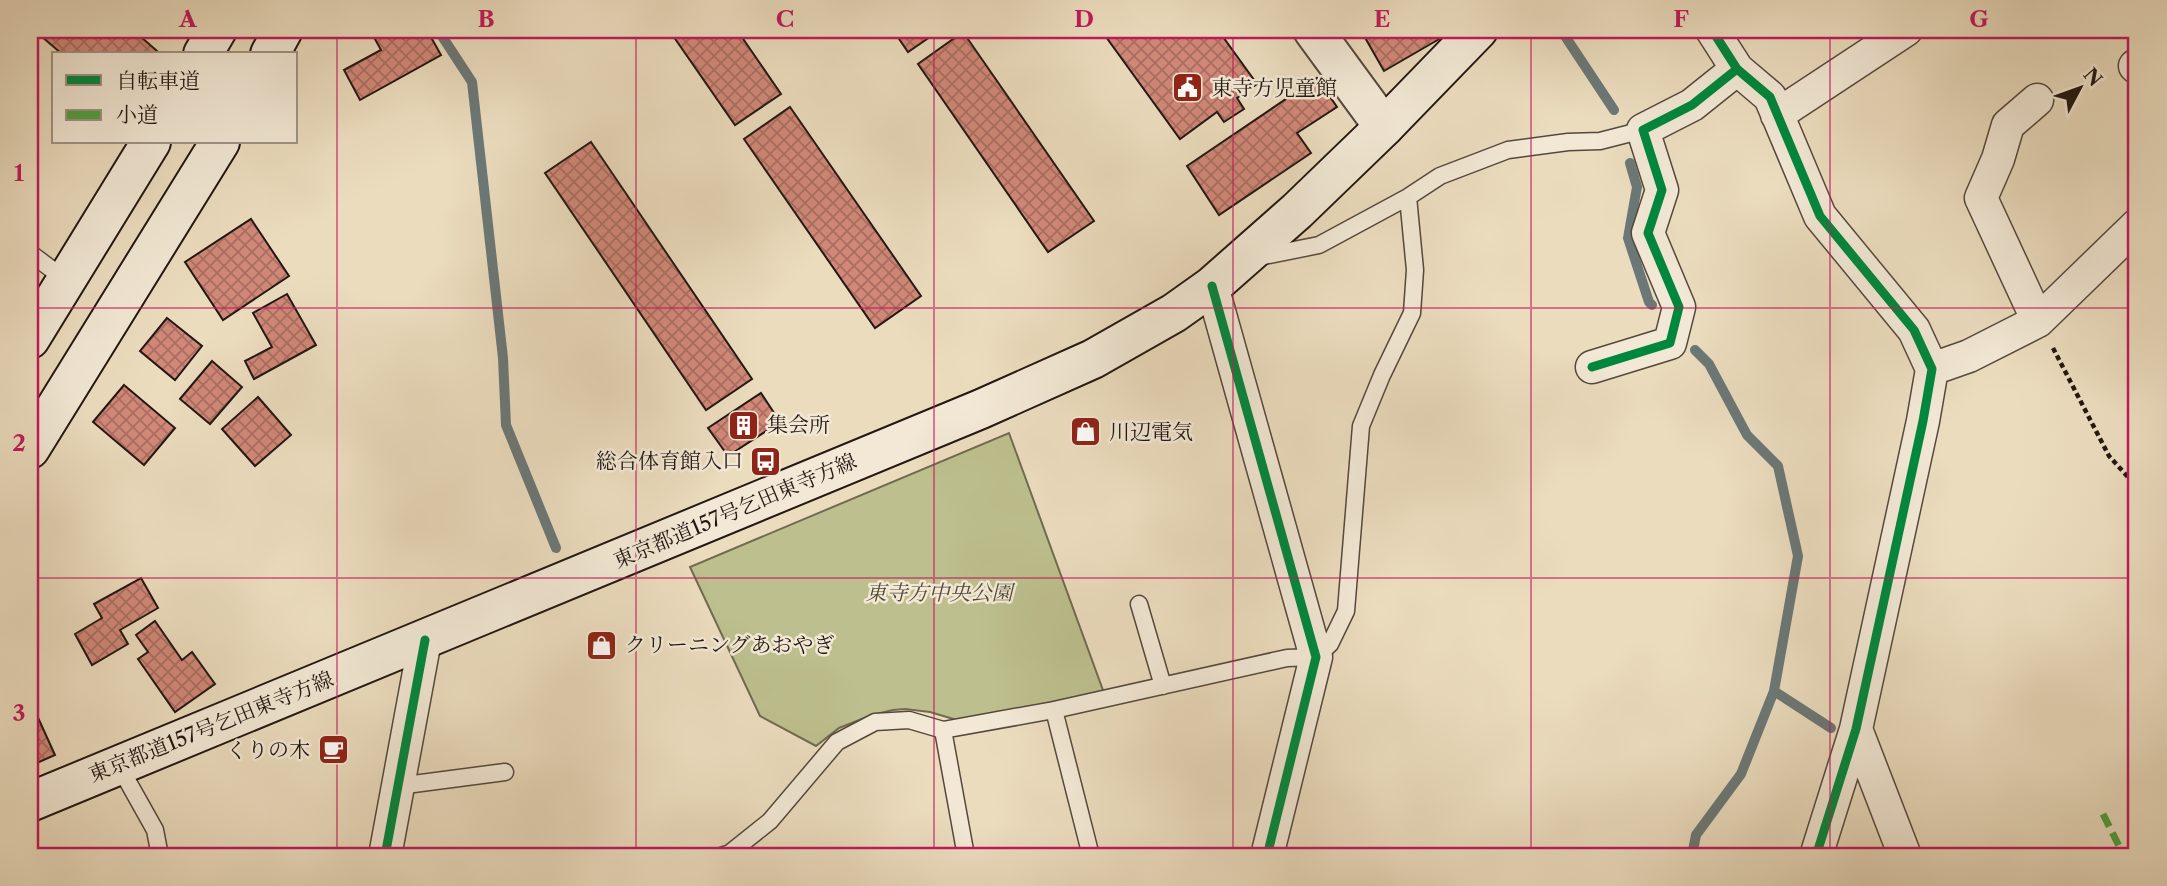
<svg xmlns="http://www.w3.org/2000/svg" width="2167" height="886" font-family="'Libre Caslon Text','Noto Serif JP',serif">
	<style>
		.park { fill: #bdbf8e; stroke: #706b50; stroke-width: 2 }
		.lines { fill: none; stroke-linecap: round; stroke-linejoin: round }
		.stream { stroke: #6b7877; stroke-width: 10 }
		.building { fill: url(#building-cross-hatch); stroke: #221712; stroke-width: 2 }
		.service-casing { stroke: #54483d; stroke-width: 19 }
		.minor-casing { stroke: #54483d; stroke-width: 35 }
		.tertiary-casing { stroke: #54483d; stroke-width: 42 }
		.secondary-casing { stroke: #221712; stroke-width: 42 }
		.path { stroke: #221712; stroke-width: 4.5; stroke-dasharray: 5 3.5; stroke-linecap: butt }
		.service { stroke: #f2e8d5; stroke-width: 16 }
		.minor { stroke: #f2e8d5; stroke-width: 32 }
		.tertiary { stroke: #f2e8d5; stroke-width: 38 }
		.secondary { stroke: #f2e8d5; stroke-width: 38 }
		.quiet { stroke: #50a13f; stroke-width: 7; stroke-dasharray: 14 7; stroke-linecap: butt }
		.cycleway-casing { stroke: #f2e8d5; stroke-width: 13 }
		.cycleway { stroke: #00873e; stroke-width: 9 }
		.grid { fill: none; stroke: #c2185b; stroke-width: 2; stroke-opacity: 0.55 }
		.labels { text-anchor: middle; stroke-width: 5; stroke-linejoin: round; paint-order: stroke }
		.poi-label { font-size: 21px; fill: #221712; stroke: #f2e8d5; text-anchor: start }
		.street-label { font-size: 21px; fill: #221712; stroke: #f2e8d5 }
		.park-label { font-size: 21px; font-style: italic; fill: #504937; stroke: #f2e8d5 }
		.neatline { fill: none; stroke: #c2185b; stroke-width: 2.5 }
		.grid-label { font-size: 23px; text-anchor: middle; font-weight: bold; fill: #c2185b }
	</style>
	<defs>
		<pattern id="building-cross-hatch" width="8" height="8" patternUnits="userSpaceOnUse" patternTransform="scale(1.75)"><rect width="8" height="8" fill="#d18878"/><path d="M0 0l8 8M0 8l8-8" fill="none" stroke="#a96e61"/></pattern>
	</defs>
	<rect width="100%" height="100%" fill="#ebdcbe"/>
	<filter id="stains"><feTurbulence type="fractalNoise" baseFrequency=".00286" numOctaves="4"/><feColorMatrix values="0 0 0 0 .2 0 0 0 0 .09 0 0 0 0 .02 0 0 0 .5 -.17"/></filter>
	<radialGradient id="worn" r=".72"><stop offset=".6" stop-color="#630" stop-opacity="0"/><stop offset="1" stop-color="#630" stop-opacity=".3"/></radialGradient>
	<path class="park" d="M1009,433L1104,693L960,721L930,712L905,709L893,710L872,715L839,728L816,746L760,716L690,567Z"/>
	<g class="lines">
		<path class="stream" d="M438,30L472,82L503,358L506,425L556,548
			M1561,30L1614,110
			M1630,163L1637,187L1628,238L1649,302L1652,305
			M1774,691L1831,728
			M1692,856L1696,835L1741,774L1774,691L1798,556L1778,466L1747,435L1709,364L1695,350"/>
	</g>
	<path class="building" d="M34,30H133L157,51L153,54H62Z
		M370,30H427L441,55L360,100L344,70L381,50Z
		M669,30H737L781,94L735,125Z
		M893,30H940L908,52Z
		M1101,30H1218L1257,84L1237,98L1244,109L1224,122L1217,112L1180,139Z
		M1370,30H1436L1441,38L1384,71L1363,34Z
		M963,32L1094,221L1048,252L918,64Z
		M1317,78L1337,107L1297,133L1311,153L1219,215L1187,166Z
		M790,107L921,296L875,328L744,139Z
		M591,142L752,379L706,410L545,173Z
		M251,219L289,276L223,320L185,262Z
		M287,294L316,345L254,379L245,361L272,347L253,313Z
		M167,318L202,346L175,380L140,351Z
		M212,361L242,387L210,424L180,399Z
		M124,385L175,428L144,465L93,422Z
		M761,393L780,422L728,456L708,428Z
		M258,397L291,435L255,466L222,429Z
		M141,578L158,608L120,630L128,644L92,665L75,634L102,618L94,604Z
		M155,621L182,660L192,652L215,684L175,712L138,659L148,652L136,635Z
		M30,700L55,755L30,766Z"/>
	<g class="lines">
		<defs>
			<path id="service" d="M30,253L66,280
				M1259,257L1319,245L1408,197L1440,176L1508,150L1568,142L1600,141L1643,130
				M1139,604L1163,686
				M1054,710L1091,856
				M943,730L966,856
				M118,764L155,830L160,856
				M398,786L505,772
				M721,856L730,853L770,821L837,742L875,722L909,720L943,730L1054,710L1287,658L1316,657L1330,644L1346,611L1361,426L1382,375L1412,313L1415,270L1408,197"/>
			<path id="minor" d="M1712,30L1737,69L1770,97L1820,216L1914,330L1932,369L1923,421L1856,729L1816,856
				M2135,66L2137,68
				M2037,100L2008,125L1998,159L1981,198L2038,321
				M1777,115L1906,30
				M1212,286L1316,657L1267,856
				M1592,367L1670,343L1679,307L1648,233L1662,190L1643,130L1692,105L1737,69
				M1932,369L1969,356L2038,321L2137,225
				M1856,729L1905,856
				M385,856L425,640"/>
			<path id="tertiary" d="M1313,30L1384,127"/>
			<path id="secondary" d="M203,54L217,30
				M270,54L283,30
				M30,339L151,142
				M30,449L220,142
				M30,802L981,409L1093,359L1174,313L1212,286L1297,211L1384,127L1478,30"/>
		</defs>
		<use href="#service" class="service-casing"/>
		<use href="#minor" class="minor-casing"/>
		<use href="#tertiary" class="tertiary-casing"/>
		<use href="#secondary" class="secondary-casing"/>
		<path class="path" d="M2053,348L2109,456L2137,487"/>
		<use href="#service" class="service"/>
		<use href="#minor" class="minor"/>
		<use href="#tertiary" class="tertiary"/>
		<use href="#secondary" class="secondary"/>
		<path class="quiet" d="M2103,814L2124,856"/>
		<defs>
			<path id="cycleway" d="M1712,30L1737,69L1770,97L1820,216L1914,330L1932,369L1923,421L1856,729L1816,856
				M1212,286L1316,657L1267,856
				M1592,367L1670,343L1679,307L1648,233L1662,190L1643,130L1692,105L1737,69
				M385,856L425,640"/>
		</defs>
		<use href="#cycleway" class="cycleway-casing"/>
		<use href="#cycleway" class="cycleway"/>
	</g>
	<path class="grid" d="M337,30V856M636,30V856M934,30V856M1233,30V856M1531,30V856M1830,30V856M30,308H2137M30,578H2137"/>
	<defs>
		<symbol id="civic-square" viewBox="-11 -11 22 22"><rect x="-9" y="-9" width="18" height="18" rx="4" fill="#8f2418" stroke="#f2e8d5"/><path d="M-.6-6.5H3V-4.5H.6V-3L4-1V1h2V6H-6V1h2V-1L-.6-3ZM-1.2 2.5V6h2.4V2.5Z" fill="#fff"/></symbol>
		<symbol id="building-square" viewBox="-11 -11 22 22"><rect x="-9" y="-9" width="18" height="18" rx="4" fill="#8f2418" stroke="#f2e8d5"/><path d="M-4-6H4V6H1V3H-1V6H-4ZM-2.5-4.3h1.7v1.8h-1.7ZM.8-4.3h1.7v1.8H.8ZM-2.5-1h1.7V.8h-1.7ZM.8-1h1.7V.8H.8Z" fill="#fff"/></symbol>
		<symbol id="shop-square" viewBox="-11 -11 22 22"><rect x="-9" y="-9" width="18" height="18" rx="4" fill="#8f2418" stroke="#f2e8d5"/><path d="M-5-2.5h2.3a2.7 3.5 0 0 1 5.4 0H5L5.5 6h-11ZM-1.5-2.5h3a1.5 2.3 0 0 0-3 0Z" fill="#fff"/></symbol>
		<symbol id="bus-square" viewBox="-11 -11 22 22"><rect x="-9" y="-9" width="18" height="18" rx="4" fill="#8f2418" stroke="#f2e8d5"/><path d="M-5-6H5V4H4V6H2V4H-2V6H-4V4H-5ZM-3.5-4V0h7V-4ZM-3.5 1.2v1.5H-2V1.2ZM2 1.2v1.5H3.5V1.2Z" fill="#fff"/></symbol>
		<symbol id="cafe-square" viewBox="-11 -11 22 22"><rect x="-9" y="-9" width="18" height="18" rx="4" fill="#8f2418" stroke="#f2e8d5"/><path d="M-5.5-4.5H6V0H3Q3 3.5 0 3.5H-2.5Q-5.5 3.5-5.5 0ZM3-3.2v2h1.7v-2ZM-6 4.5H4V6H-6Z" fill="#fff"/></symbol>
	</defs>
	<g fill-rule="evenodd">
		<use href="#civic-square" x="1170" y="70" width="35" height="35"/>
		<use href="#building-square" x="726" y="408" width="35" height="35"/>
		<use href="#shop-square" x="1068" y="414" width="35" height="35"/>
		<use href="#bus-square" x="748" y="444" width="35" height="35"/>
		<use href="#shop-square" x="584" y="628" width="35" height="35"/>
		<use href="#cafe-square" x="316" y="732" width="35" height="35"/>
	</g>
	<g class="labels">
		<g class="poi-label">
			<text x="1211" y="95">東寺方児童館</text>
			<text x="767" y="432">集会所</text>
			<text x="1109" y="439">川辺電気</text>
			<text x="743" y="468" text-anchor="end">総合体育館入口</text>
			<text x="625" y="652">クリーニングあおやぎ</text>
			<text x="310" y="757" text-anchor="end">くりの木</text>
		</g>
		<g class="street-label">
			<text transform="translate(735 511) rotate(-23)" y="7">東京都道157号乞田東寺方線</text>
			<text transform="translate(211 727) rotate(-22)" y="7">東京都道157号乞田東寺方線</text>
		</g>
		<g class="park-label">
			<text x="939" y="600">東寺方中央公園</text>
		</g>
	</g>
	<rect width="2167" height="886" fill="none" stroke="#ebdcbe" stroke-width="77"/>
	<rect x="52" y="52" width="245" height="91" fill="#f2e8d5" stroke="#9f9487" stroke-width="2"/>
	<rect x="66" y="75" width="35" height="10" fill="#00873e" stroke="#9f9487" stroke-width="2"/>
	<text x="116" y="88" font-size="21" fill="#221712">自転車道</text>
	<rect x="66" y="110" width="35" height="10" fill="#50a13f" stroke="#9f9487" stroke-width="2"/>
	<text x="116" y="122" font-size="21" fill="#221712">小道</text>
	<g transform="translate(2080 88) rotate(49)" stroke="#f2e8d5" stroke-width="5" paint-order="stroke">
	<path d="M0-5L12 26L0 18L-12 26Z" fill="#221712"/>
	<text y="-10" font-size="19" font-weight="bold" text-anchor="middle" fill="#221712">N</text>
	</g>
	<rect x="38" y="38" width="2090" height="810" class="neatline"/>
	<g class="grid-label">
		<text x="188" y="27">A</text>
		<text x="486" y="27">B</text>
		<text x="785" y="27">C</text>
		<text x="1084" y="27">D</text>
		<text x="1382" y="27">E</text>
		<text x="1681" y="27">F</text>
		<text x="1979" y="27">G</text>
		<text x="19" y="181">1</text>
		<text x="19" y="451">2</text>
		<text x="19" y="721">3</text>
	</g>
	<rect width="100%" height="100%" filter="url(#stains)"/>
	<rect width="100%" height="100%" fill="url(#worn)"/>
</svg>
